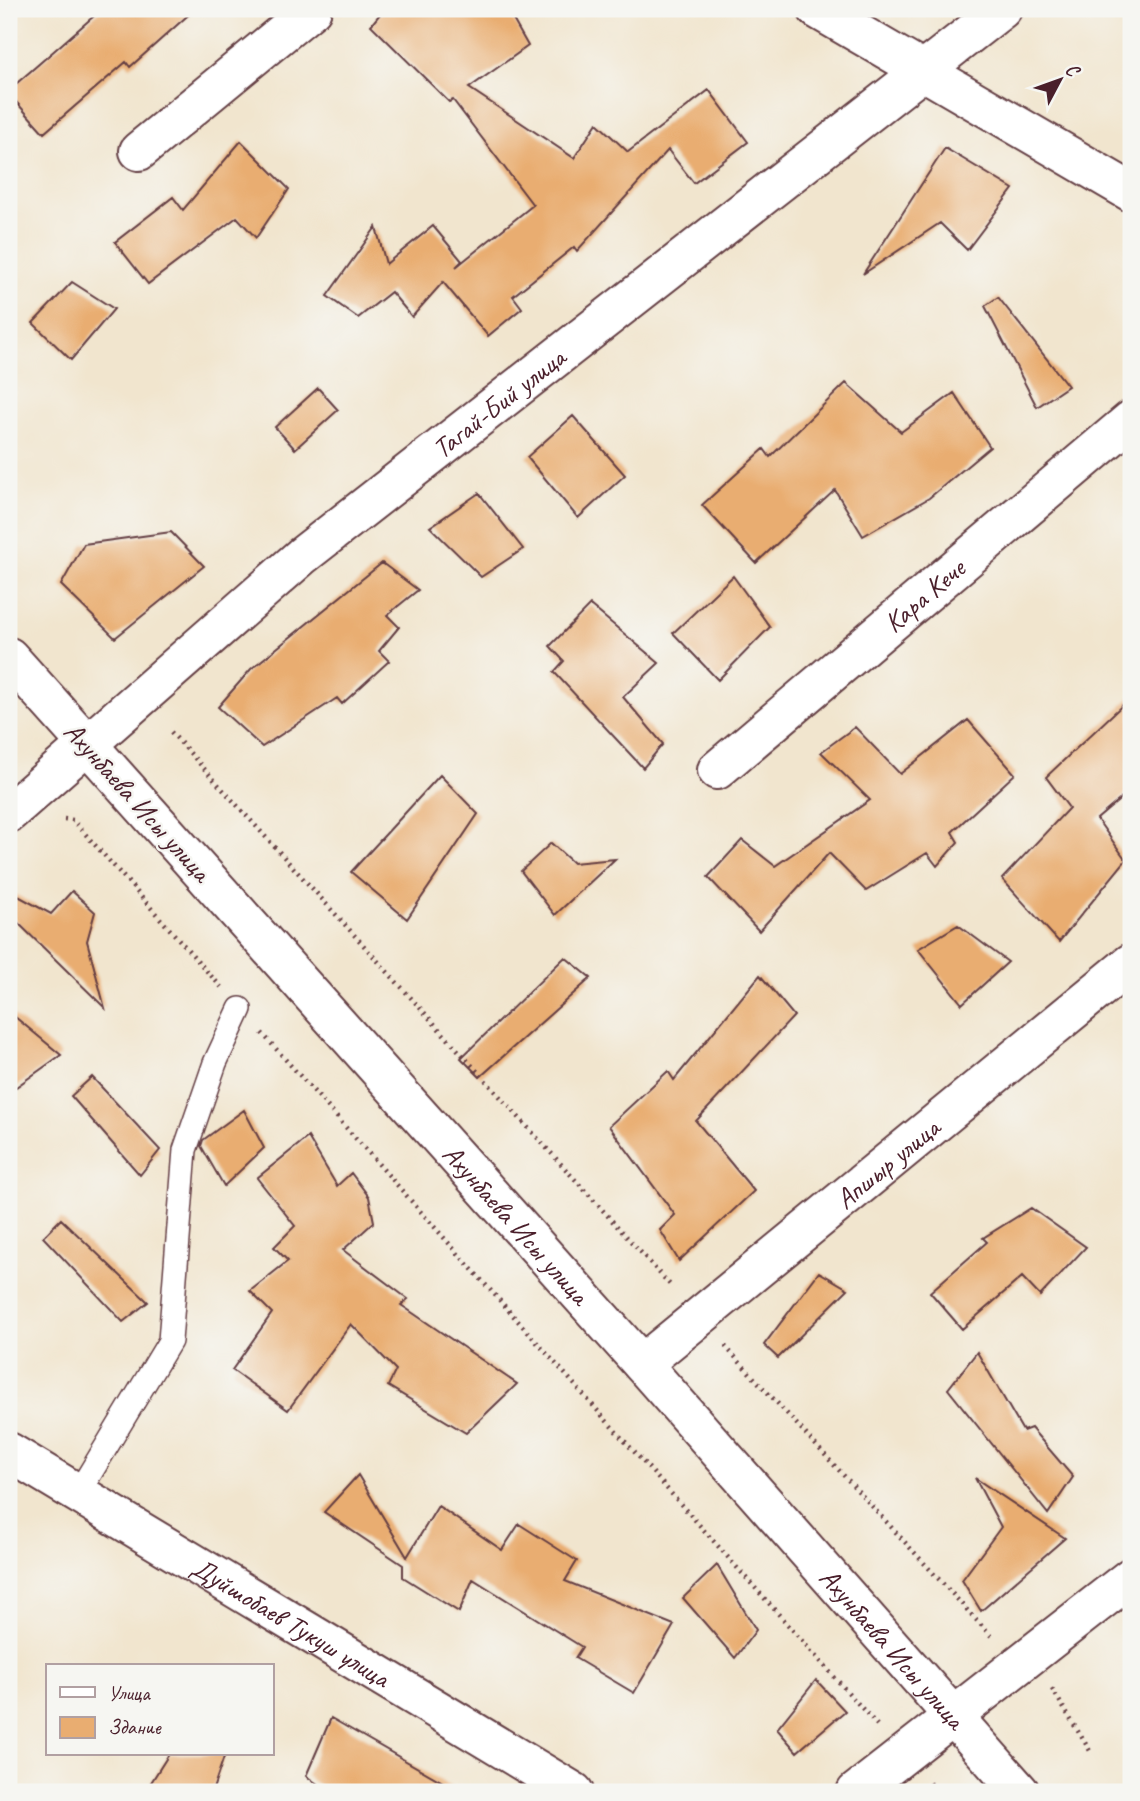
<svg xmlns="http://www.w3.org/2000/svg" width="1140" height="1801" font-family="Caveat,sans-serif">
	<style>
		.building { fill: #e9ad71 }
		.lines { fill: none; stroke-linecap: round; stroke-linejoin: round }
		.service-casing { stroke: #633d43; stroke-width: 26 }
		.minor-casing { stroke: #633d43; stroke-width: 42 }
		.tertiary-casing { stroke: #633d43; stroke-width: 42 }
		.path { stroke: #633d43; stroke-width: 4.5; stroke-dasharray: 2 5; stroke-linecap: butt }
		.service { stroke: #fff; stroke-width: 23 }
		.minor { stroke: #fff; stroke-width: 38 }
		.tertiary { stroke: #fff; stroke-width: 38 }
		.labels { text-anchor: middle; stroke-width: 5; stroke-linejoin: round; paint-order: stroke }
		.street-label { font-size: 28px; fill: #4a1f2b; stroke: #f6f6f2 }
	</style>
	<rect width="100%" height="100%" fill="#f6f6f2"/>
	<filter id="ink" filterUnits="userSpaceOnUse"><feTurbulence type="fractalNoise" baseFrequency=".0143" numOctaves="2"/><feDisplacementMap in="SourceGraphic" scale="14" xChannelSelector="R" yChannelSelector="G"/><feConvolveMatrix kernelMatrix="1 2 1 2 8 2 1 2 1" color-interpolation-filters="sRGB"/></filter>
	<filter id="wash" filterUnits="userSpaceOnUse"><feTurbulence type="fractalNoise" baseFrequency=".00686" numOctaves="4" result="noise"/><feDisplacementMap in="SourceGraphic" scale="28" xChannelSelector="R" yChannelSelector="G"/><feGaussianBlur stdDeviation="1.57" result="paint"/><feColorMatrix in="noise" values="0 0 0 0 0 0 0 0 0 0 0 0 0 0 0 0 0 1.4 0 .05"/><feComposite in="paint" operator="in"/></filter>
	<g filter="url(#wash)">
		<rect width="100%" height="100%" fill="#f1e5ce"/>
		<g id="blocks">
			<path class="building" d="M102,9H195L130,67L126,62L44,133L9,94V90Z
				M384,9H507L528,46L469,88L574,158L597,123L628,152L709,90L748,142L694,183L668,150L577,251L574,247L513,296L522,308L488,336L443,282L412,317L391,292L358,318L327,296L376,227L386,264L433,226L462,261L456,267L533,205L453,100L449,102L371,25Z
				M241,141L289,189L256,238L237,217L148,284L115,242L173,197L183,210Z
				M945,148L1013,189L967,250L940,223L863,274Z
				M72,282L114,309L71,360L33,323Z
				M998,297L1068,386L1037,407L985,306Z
				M846,383L901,432L954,393L990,447L929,498L863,536L835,490L756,563L702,505L764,449L770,457Z
				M318,388L338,410L295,449L275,427Z
				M573,416L625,475L578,518L527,457Z
				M479,493L523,549L481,577L430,527Z
				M171,532L204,566L115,638L61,585L84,544Z
				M382,563L418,590L387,615L399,627L379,651L389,661L342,704L337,698L262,747L218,707L251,669Z
				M733,576L770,627L718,680L673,633Z
				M590,605L659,663L623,697L663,744L643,768L554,672L564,661L550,646Z
				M1131,697V790L1097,819L1126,860L1059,942L1002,879L1069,808L1046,777Z
				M968,720L1015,774L952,832L958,842L937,866L927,853L866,891L829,853L759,931L708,877L742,840L775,866L870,800L821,752L855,727L900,774Z
				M440,775L478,814L407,919L351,872Z
				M551,843L573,863L615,859L555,915L521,871Z
				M9,891L51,914L72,891L95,912L87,941L105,1008L9,914Z
				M958,925L1008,962L962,1004L918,949Z
				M565,957L591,978L480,1077L461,1058Z
				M760,975L794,1016L696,1121L754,1191L679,1261L660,1230L675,1215L609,1126L668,1071L674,1080Z
				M9,1012L61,1055L9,1092Z
				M92,1077L160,1150L140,1175L71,1096Z
				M244,1110L264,1148L224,1186L201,1146L203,1140Z
				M308,1137L337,1186L351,1173L369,1197L374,1222L343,1250L408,1299L401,1305L517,1384L466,1433L388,1386L396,1370L351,1324L288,1410L232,1370L272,1313L250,1291L288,1261L274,1247L295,1226L257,1178Z
				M1031,1208L1086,1247L1040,1296L1022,1277L962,1329L930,1292L987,1242L983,1238Z
				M61,1219L148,1302L123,1322L43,1237Z
				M819,1272L848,1289L778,1358L764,1345Z
				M977,1352L1023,1431L1031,1428L1073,1477L1048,1514L948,1389Z
				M358,1475L407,1557L438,1506L502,1550L519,1524L577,1561L565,1581L674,1625L634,1693L575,1658L582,1647L473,1579L459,1612L403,1577V1565L324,1512Z
				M975,1478L1065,1538L981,1611L962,1580L1001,1527Z
				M717,1565L756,1630L735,1658L683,1598Z
				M816,1680L845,1711L797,1752L777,1729Z
				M331,1718L460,1792H329L306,1776Z
				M169,1754H225L212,1792H145Z"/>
		</g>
	</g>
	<g filter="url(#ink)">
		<use href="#blocks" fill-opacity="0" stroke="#633d43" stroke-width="2"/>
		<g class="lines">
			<defs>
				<path id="service" d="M77,1495L170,1341L185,1150L215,1063L240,1009"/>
				<g id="minor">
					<path d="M817,9L1131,192"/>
					<path d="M139,151L312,9"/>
					<path d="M9,657L87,744"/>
					<path id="s1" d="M717,770L1131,420"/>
					<path id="s2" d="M642,1364L1131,963"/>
					<path id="s3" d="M9,1452L574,1792"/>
					<path d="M856,1792L1131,1577"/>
				</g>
				<g id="tertiary">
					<path id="s4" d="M87,744L642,1364L1020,1792"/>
					<path id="s5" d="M9,813L302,556L1002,9"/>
				</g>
			</defs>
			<use href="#service" class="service-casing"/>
			<use href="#minor" class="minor-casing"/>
			<use href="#tertiary" class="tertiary-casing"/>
			<path class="path" d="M171,732L672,1287
				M64,819L73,820L221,987
				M262,1033L877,1725
				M725,1346L991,1636
				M1052,1689L1092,1754
				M929,1783L937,1792"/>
			<use href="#service" class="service"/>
			<use href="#minor" class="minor"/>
			<use href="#tertiary" class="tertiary"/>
		</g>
	</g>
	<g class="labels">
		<g class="street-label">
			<text dy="10" stroke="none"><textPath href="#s5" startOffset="639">Тагай-Бий улица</textPath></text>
			<text dy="10" stroke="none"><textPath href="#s1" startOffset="271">Кара Кече</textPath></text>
			<text transform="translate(138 801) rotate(48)" y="10">Ахунбаева Исы улица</text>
			<text dy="10" stroke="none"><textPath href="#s2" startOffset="317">Апшыр улица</textPath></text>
			<text dy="10" stroke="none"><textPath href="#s4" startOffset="644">Ахунбаева Исы улица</textPath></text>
			<text dy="10" stroke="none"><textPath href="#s3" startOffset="329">Дуйшобаев Тукуш улица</textPath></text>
			<text dy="10" stroke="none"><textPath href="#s4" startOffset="1211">Ахунбаева Исы улица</textPath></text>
		</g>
	</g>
	<rect width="1140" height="1801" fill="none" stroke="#f6f6f2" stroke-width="35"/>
	<rect x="46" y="1664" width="228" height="91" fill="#f6f6f2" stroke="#b1a0a2" stroke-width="2"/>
	<rect x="60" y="1687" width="35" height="10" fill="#ffffff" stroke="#b1a0a2" stroke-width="2"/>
	<text x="108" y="1700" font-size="21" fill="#4a1f2b">Улица</text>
	<rect x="60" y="1717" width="35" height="21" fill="#e9ad71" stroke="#b1a0a2" stroke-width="2"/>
	<text x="108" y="1734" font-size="21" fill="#4a1f2b">Здание</text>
	<g transform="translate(1060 80) rotate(49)" stroke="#f6f6f2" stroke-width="5" paint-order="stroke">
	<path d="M0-5L12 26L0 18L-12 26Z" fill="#4a1f2b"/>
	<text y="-10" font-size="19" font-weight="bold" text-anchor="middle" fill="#4a1f2b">С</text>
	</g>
</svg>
